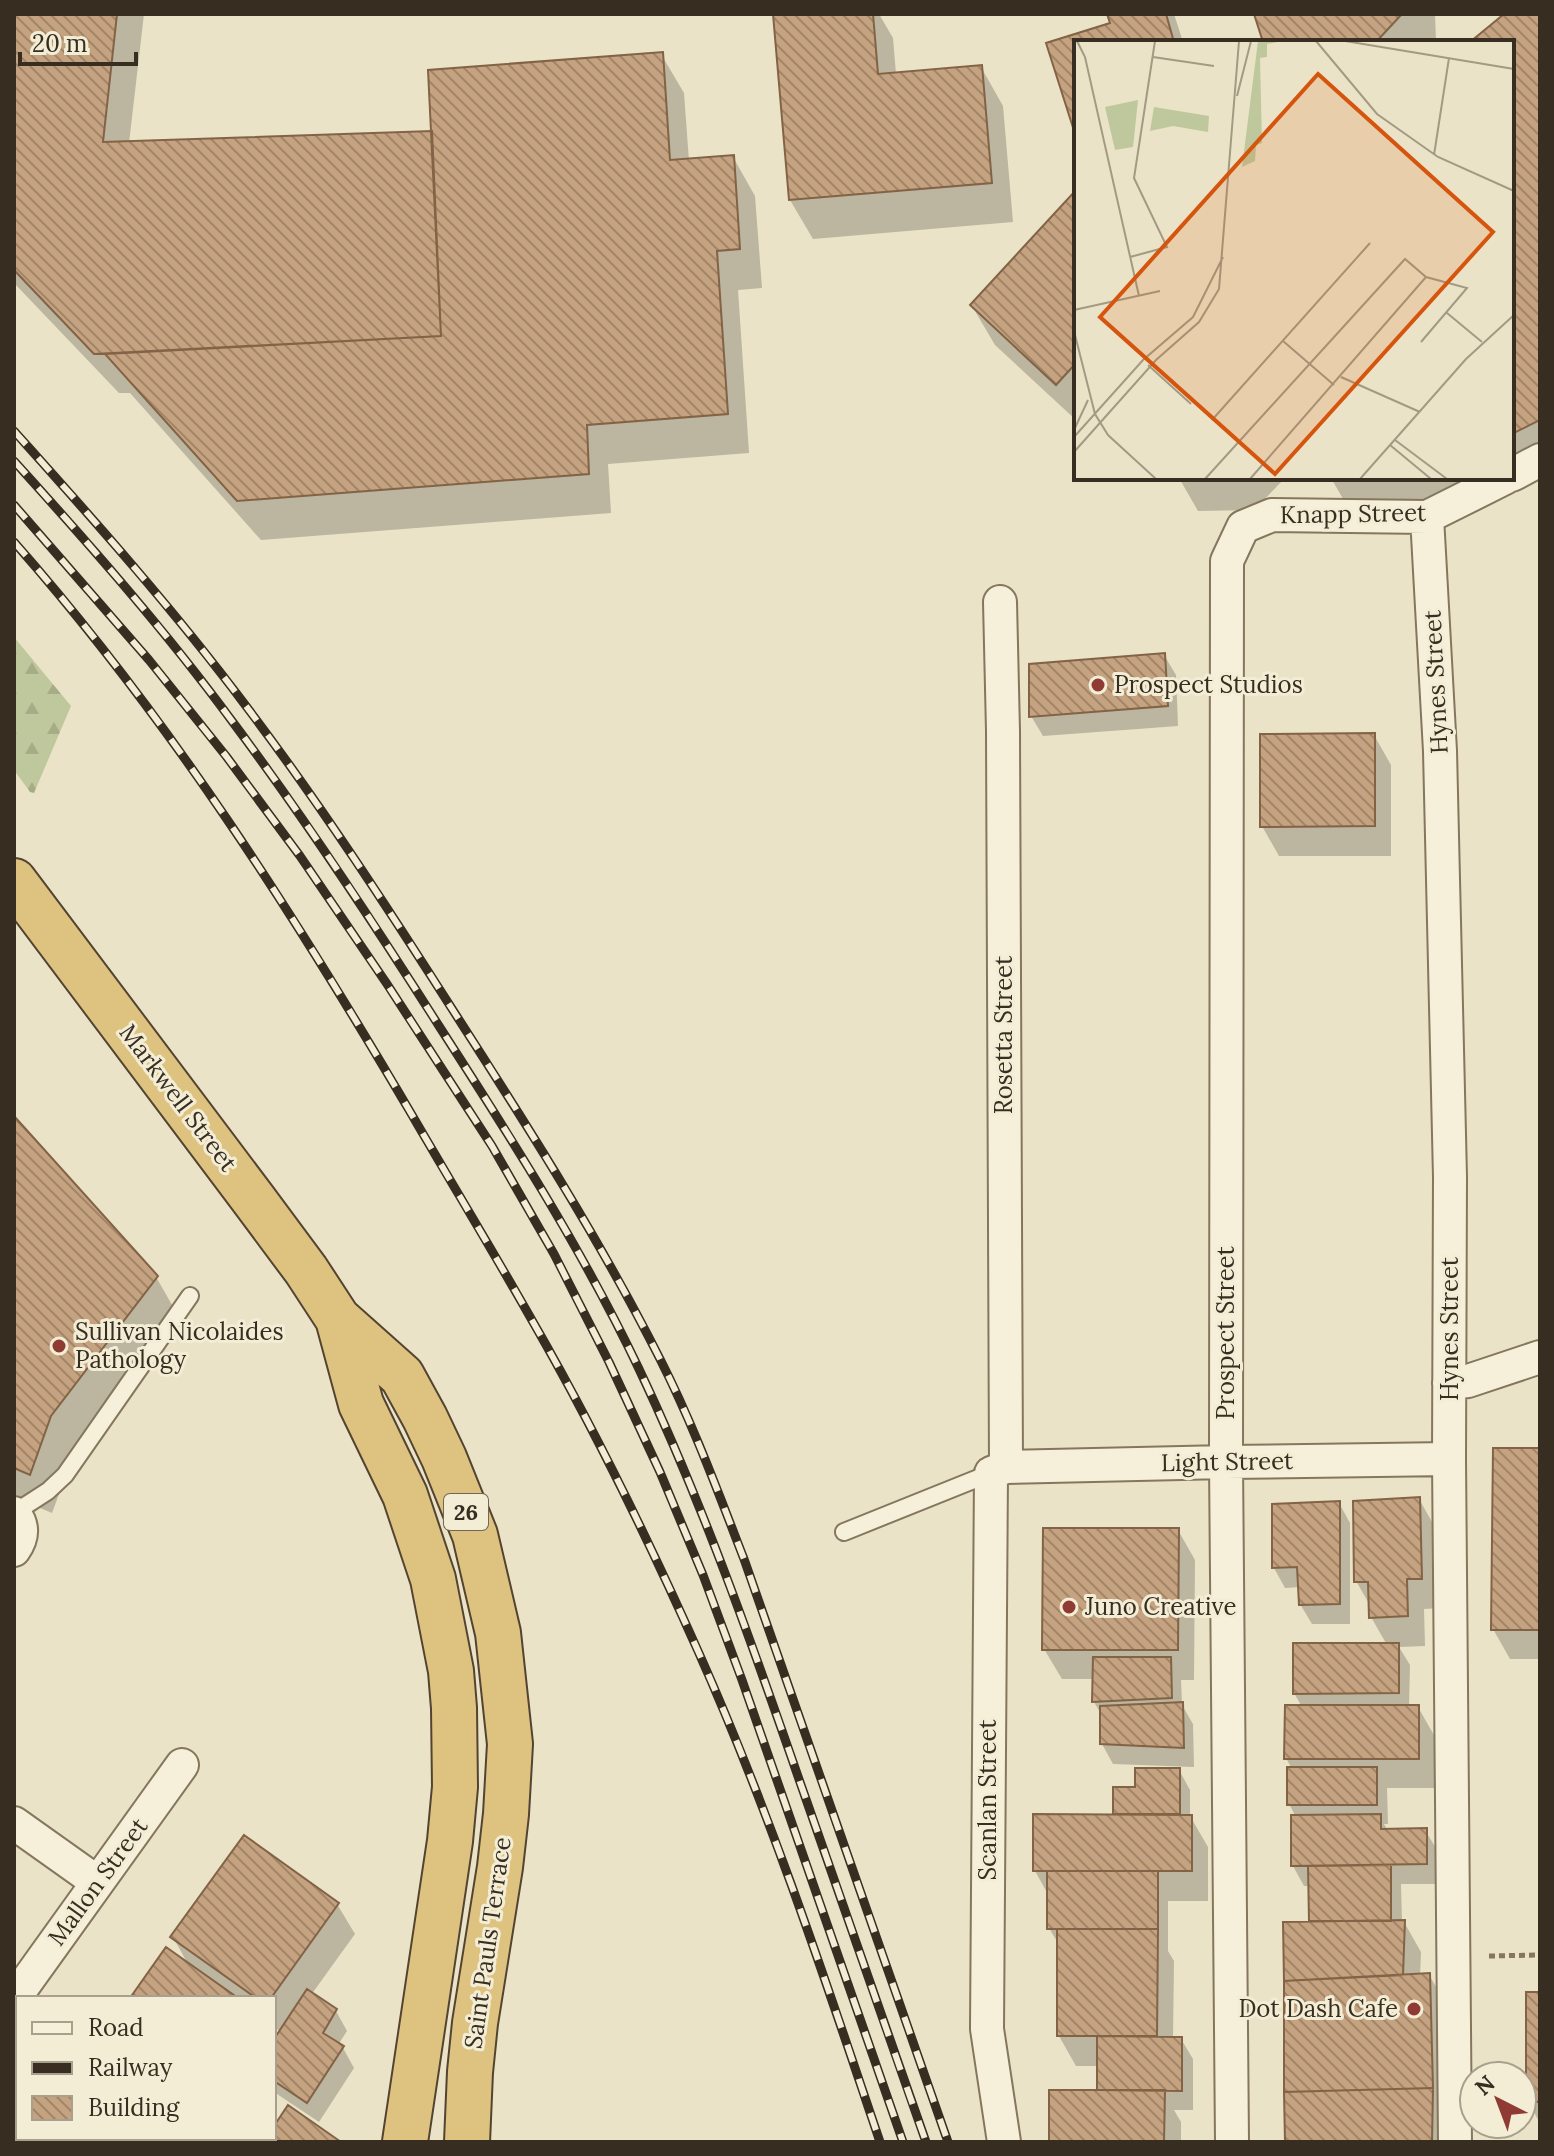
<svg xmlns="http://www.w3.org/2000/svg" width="1554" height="2156" font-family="Lora,serif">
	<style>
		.forest { fill: url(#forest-firs) }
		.shadow { fill: #0003 }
		.building { fill: url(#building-back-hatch); stroke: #826346; stroke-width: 2 }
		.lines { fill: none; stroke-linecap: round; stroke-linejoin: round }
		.service-casing { stroke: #85765e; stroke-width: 20 }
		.minor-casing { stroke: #85765e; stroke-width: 36 }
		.trunk-casing { stroke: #534432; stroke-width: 48 }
		.path { stroke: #85765e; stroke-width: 5; stroke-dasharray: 6 4; stroke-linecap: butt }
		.service { stroke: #f6f0da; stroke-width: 16 }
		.minor { stroke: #f6f0da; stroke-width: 32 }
		.trunk { stroke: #dec280; stroke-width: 44 }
		.rail-casing { stroke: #372d20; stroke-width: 9 }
		.rail { stroke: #f3edd6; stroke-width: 6; stroke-dasharray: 18; stroke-linecap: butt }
		.poi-dot { fill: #8f3a33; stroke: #f3edd6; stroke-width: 3 }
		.labels { text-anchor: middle; stroke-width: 6; stroke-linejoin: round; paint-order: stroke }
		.shield { fill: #f3edd6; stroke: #6f6757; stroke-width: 2 }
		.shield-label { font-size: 22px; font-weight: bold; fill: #372d20 }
		.street-label { font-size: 24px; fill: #372d20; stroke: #f3edd6 }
		.poi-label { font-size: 24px; fill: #372d20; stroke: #f3edd6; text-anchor: start }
		.inset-road { fill: none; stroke: #a39a84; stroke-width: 2 }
		.view { fill: #d6550e; fill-opacity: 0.15; stroke: #d6550e; stroke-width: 4 }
		.inset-edge { fill: none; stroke: #372d20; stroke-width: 4 }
	</style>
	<defs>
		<pattern id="forest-firs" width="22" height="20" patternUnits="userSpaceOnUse" patternTransform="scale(2)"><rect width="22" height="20" fill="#bfc89c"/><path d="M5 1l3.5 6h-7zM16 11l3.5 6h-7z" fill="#a5ac86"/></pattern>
		<pattern id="building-back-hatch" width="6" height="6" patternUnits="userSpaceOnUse" patternTransform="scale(2)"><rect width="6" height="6" fill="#c6a380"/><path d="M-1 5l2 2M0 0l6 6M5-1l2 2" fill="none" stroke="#a28568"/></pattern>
	</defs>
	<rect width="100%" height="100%" fill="#ebe3c7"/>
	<path class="forest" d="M14,637L71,706L34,793L30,792L14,770Z"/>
	<path class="shadow" d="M14,14H144L129,143L434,133L661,54L684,93L689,161L733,157L755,196L762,288L738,290L749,453L608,464L611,513L261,540L130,393H119L14,283Z
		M775,14H879L893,38L896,74L981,67L1003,106L1013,222L813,239L790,200Z
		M1109,14H1174L1183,42H1076V131L1049,44L1112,25Z
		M1256,14H1435L1436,41L1266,42Z
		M1507,14H1540V471L1463,509L1354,518L1331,478H1512V42H1474Z
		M1076,193V420L995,345L972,306Z
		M1179,478H1285L1254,510L1198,511Z
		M1164,655L1176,675L1178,726L1043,736L1031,716Z
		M1374,735L1391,765V856H1279L1262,826Z
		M14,1119L156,1277L179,1317L73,1456L52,1513L14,1497Z
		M1540,1450V1659H1510L1493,1629Z
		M1419,1499L1436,1529L1439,1608L1424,1609L1425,1646L1399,1647L1410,1665L1409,1707H1418L1435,1737V1788H1387L1388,1824H1384L1388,1831L1425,1830L1437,1850V1884H1401L1402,1922H1404L1421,1952L1420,1976L1429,1975L1441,1995L1449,2142H1287L1311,1923L1310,1886H1304L1293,1866L1296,1817L1289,1804L1292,1769L1286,1758L1302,1707L1294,1693L1387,1645L1371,1617V1607L1356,1581Z
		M1339,1503L1350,1523V1624H1312L1300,1604V1587L1285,1588L1274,1568V1506Z
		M1178,1530L1195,1560L1194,1680H1181L1182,1705L1193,1724L1194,1767L1113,1764L1102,1744V1716L1094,1702V1679H1062L1044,1649Z
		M1179,1770L1190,1790V1816L1208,1847V1901H1168V1951L1174,1961L1173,2039H1181L1193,2059V2110H1174L1181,2122V2142H1051L1099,2092V2066H1076L1059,2036V1945L1049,1928V1896L1035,1871L1117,1817L1115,1813L1137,1789Z
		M337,1904L355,1934L311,1995L336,2011L347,2031L338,2045L343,2048L354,2068L319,2122L274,2092V2043L281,2032L274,2027V1998H133L189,1966L173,1937Z
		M1540,1994V2123L1528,2102Z
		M14,2114L18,2117V2138H220L217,2142H14Z"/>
	<path class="building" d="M14,14H117L103,142L432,131L441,336L94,354L14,270Z
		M773,14H873L878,74L982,65L992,183L789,200Z
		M1107,14H1166L1174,42H1076V137L1046,43L1110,23Z
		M1254,14H1402L1376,42H1263Z
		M1504,14H1540V420L1512,434V42H1470Z
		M663,52L670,160L734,155L740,249L717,251L728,414L587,425L589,474L237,501L105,354L441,336L428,70Z
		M1076,190V363L1056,385L970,305Z
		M1165,653L1168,706L1029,717V664Z
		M1375,733V826L1260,827V734Z
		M14,1116L158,1276L51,1416L30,1475L14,1468Z
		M1493,1448H1540V1630H1491Z
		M1420,1497L1422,1579H1407L1408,1616L1369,1618L1368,1582H1354L1353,1501Z
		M1340,1501V1604L1299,1605L1297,1567L1272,1568V1504Z
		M1043,1528H1179L1178,1650H1042Z
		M1293,1643H1399V1693L1293,1694Z
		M1093,1657H1171L1172,1698L1092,1702Z
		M1183,1702L1184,1748L1100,1744V1706Z
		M1285,1705H1419V1759H1284Z
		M1287,1767H1377V1805H1287Z
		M1135,1768H1180V1814H1113V1787H1135Z
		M1033,1814L1192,1815V1871H1033Z
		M1381,1814V1829L1427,1828V1864L1291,1866V1815Z
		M244,1835L339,1903L271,1998H256L170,1937Z
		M1391,1865V1921H1309L1308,1866Z
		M1047,1871H1158V1929H1047Z
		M1405,1920L1403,1975L1284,1981L1283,1922Z
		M1057,1929H1158L1157,2036H1057Z
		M166,1947L238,1998H130Z
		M1430,1973L1433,2088L1284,2092V1981Z
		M307,1989L337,2009L323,2033L344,2046L307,2103L274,2081V2039Z
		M1526,1992H1540V2102H1526Z
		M1097,2036L1182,2037V2091L1097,2090Z
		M1433,2088L1432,2142H1285L1284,2092Z
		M1049,2090H1165L1164,2142H1049Z
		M288,2105L341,2142H262L265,2138H274V2126Z
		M14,2112L18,2114V2138H51L57,2142H14Z
		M56,2138H181L178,2142H62Z"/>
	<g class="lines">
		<defs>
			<path id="service" d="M14,1513L48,1491L65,1475L190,1296
				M844,1532L991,1473"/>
			<path id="minor" d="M1512,475L1540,460
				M1427,517L1440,751L1450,1177L1449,1459L1455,2142
				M1000,602L1003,731L1006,1467
				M1449,1383L1468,1381L1540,1357
				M14,1513C24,1526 23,1537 14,1550
				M14,1823L97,1882
				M14,1999L182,1765
				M1004,2142L987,2029L991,1473L1006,1467L1226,1462L1449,1459
				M1232,2142L1226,1462L1227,561L1243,527L1272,515L1427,517L1505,478"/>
			<path id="trunk" d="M14,881L254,1200L306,1270L338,1319L402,1376L425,1418L444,1458L475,1535L498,1633L510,1744L506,1814L500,1867L475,2023L470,2072L467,2142
				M338,1319L361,1404L405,1495L433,1579L451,1671L454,1708L455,1787L450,1841L405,2142"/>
		</defs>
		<use href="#service" class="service-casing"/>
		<use href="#minor" class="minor-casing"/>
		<use href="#trunk" class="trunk-casing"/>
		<path class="path" d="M1489,1956L1540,1955"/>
		<use href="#service" class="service"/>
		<use href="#minor" class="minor"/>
		<use href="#trunk" class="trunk"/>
		<defs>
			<path id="rail" d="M14,431C94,520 174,610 246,706C321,805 389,910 456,1015C528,1127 600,1240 660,1359C693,1424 718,1492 744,1559L948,2142
				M14,461C90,545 165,630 232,721C306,820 373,922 439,1026C511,1138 582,1249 639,1369C703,1504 752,1644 801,1785C843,1904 884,2023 926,2142
				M14,505L149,660L226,756L300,856L387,984L492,1146L554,1254L609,1362L660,1472L703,1575L742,1680L903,2142
				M14,542C169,718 294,914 412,1115C452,1184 494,1253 533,1322C594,1428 648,1539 698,1651C769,1810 824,1976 880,2142"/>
		</defs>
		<use href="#rail" class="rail-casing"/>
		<use href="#rail" class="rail"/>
	</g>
	<g class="poi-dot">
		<circle cx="1098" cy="685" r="8"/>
		<circle cx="59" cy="1346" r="8"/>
		<circle cx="1069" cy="1607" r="8"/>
		<circle cx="1414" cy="2009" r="8"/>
	</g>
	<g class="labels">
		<rect class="shield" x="444" y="1494" width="44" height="36" rx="6"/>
		<g class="shield-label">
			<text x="466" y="1520">26</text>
		</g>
		<g class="street-label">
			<text transform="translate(1353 514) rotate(-1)" y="8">Knapp Street</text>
			<text transform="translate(1436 682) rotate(-93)" y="8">Hynes Street</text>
			<text transform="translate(1004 1035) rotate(-90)" y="8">Rosetta Street</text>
			<text transform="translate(178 1098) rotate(53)" y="8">Markwell Street</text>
			<text transform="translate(1450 1329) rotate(-90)" y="8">Hynes Street</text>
			<text transform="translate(1226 1333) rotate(-90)" y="8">Prospect Street</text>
			<text transform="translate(1227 1462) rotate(-1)" y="8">Light Street</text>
			<text transform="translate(988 1800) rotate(-90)" y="8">Scanlan Street</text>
			<text transform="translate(98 1882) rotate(-54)" y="8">Mallon Street</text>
			<text transform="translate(488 1943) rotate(-82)" y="8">Saint Pauls Terrace</text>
		</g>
		<g class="poi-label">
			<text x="1114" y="693">Prospect Studios</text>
			<text x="75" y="1340">Sullivan Nicolaides<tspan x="75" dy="28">Pathology</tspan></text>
			<text x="1085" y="1615">Juno Creative</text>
			<text x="1398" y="2017" text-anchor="end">Dot Dash Cafe</text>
		</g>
	</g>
	<g transform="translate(1074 40)">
		<rect width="440" height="440" fill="#ebe3c7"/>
		<path d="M64,60L59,107L41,110L31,67ZM80,67L135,76L134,92L99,86L76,91Z" fill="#bfc89c"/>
		<path d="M184,1H209L193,4V17L186,18L188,103L182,105L181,121L168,127Z" fill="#bfc89c"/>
		<path class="inset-road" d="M3,1L11,17L65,256M242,1L303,74L364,117L440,151M271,1L440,29M79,17L140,26M163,56L177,1M360,115L375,18M56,217L93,207L60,138L81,1M0,270L86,251M373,273L408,302M0,291L21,374L34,395L82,439M209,301L260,345M74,325L117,364M267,337L346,372M138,380L296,203M0,390L14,360M0,397L69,320L119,277L149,217M321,400L373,439M316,405L357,439M0,412L82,320L125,282L145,249L165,1M131,439L331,219L352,237L393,248L347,302M176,439L352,237M286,439L392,319L440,275"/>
		<path class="view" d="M244,34L419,192L201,434L26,277Z"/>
		<rect width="440" height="440" class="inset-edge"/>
	</g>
	<rect width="1554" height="2156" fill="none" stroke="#372d20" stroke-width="32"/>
	<rect x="16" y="1996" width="260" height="144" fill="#f3edd6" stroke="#a8a08d" stroke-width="2"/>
	<rect x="32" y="2022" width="40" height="12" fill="#f6f0da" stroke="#a8a08d" stroke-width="2"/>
	<text x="88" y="2036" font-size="24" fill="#372d20">Road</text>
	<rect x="32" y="2062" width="40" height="12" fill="#372d20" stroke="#a8a08d" stroke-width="2"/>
	<text x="88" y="2076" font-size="24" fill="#372d20">Railway</text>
	<rect x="32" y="2096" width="40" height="24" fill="url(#building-back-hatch)" stroke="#a8a08d" stroke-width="2"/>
	<text x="88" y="2116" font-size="24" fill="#372d20">Building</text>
	<g transform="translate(1498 2100) rotate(318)"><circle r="38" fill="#f3edd6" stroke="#a8a08d" stroke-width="2"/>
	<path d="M0-6L14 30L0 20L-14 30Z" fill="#8f3a33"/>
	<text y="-12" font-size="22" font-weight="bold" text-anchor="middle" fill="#372d20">N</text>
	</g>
	<path d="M20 52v12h116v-12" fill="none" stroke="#372d20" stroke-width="4"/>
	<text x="32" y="52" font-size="24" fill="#372d20" stroke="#f3edd6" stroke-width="6" paint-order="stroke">20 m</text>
</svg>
